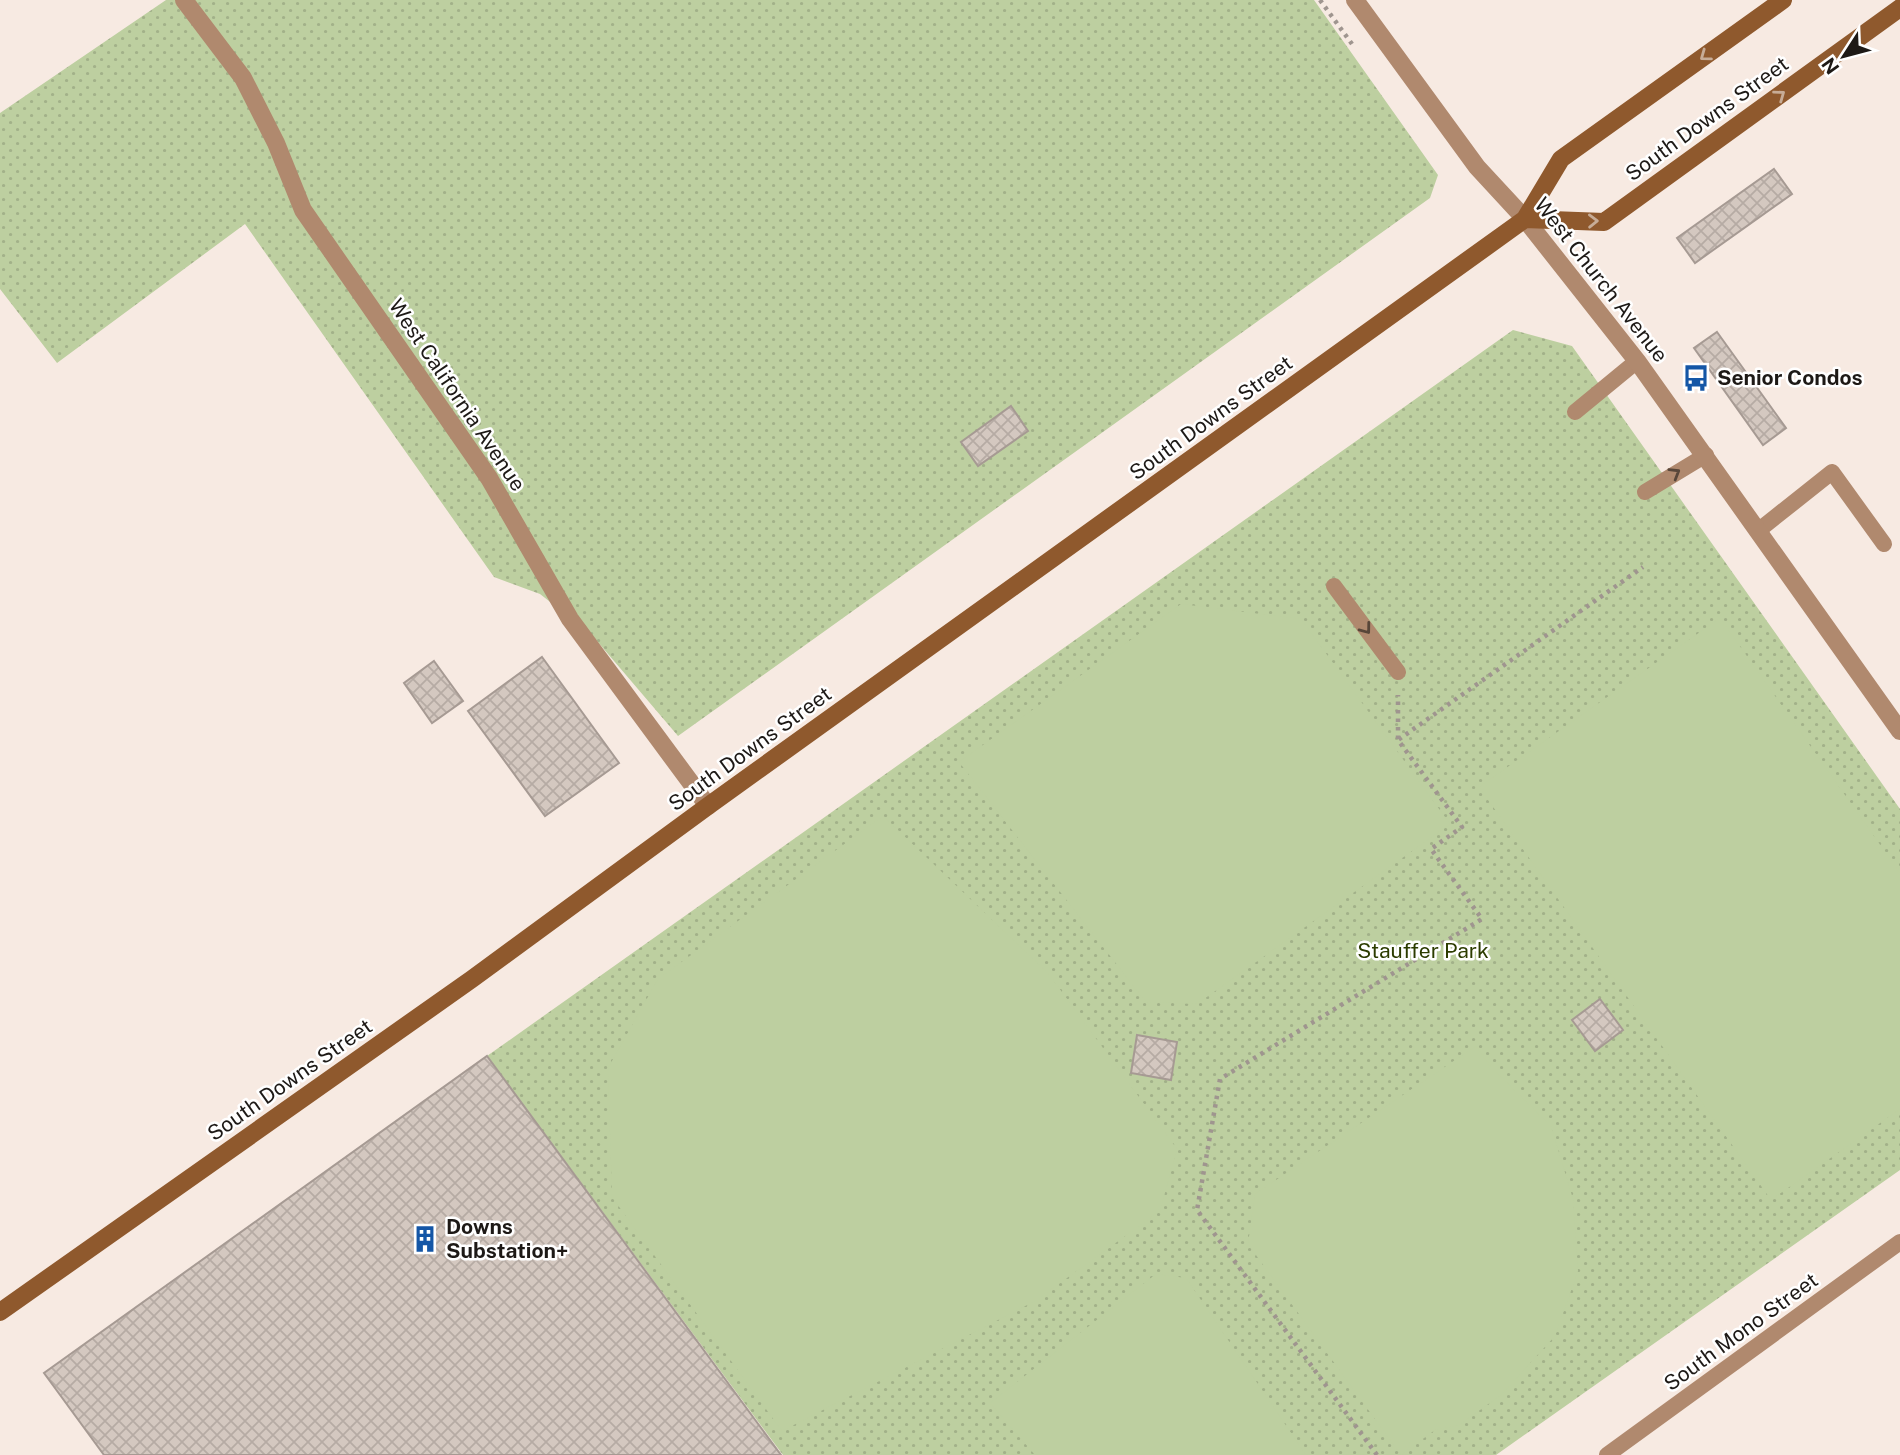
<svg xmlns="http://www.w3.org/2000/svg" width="1900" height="1455" font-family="'Public Sans',sans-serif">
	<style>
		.grass { fill: url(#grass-dots) }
		.garden { fill: #bdcfa0 }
		.building { fill: url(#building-cross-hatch); stroke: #a69a93; stroke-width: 2 }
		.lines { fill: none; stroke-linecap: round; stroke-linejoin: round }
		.path { stroke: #9f958f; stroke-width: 4.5; stroke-dasharray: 3.5 5; stroke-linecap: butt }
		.service { stroke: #b0896e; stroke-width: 16 }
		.minor { stroke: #b0896e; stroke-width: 18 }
		.secondary { stroke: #8f592d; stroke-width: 18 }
		.oneway { stroke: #c7ac96 }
		.oneway2 { stroke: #584639 }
		.labels { text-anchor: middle; stroke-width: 5; stroke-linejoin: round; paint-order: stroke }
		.street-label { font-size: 21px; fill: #1d1916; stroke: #fff }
		.poi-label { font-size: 21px; font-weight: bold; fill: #1d1916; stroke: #fff; text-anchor: start }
		.park-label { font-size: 21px; fill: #2c3c00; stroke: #fff }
	</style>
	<defs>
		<pattern id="grass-dots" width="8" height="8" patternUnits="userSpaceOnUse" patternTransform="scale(1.75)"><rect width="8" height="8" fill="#bdcfa0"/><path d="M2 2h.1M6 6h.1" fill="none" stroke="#a2b189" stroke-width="1.8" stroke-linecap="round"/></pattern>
		<pattern id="building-cross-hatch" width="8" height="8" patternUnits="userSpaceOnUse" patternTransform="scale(1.75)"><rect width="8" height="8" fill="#d4c8c0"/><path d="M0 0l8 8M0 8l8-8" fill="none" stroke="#b6aba4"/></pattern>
	</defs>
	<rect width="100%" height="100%" fill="#f7eae2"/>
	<path class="grass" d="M166,0H1314L1438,175L1430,198L678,736L591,634L540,594L494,577L245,224L57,363L0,289V113Z
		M1513,330L1572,346L1900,809V1170L1496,1455H783L487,1056Z"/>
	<path class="garden" d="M1181,604L1301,619L1450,824L1197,1004L1146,1002L959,762Z
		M1720,618L1900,873V1109L1771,1200L1479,787Z
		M883,816L1048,973L1177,1149L1160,1211L1035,1301L782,1431L612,1197L608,1068L658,979Z
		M1476,1046L1491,1067L1551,1126L1573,1199L1578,1271L1555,1336L1501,1395L1459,1425L1435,1430L1401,1455L1248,1244L1255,1194Z
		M1156,1274L1186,1278L1306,1455H1035L990,1403Z"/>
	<path class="building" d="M1774,169L1792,194L1695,263L1677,238Z
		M1717,332L1786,428L1763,445L1694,348Z
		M1011,406L1028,431L978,466L961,442Z
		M542,657L619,763L545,816L468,711Z
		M434,661L463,701L432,723L404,683Z
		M1600,999L1623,1030L1595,1051L1572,1020Z
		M1137,1035L1177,1042L1171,1080L1131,1073Z
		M487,1056L781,1455H104L44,1373Z"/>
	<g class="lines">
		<path class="path" d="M1320,0L1352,44
			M1398,739V695
			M1377,1455L1197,1210L1220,1079L1482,919L1431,849L1462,827L1398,740L1643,567"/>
		<path class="service" d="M1575,412L1637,361
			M1645,492L1706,455
			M1759,530L1832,472L1884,544
			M1334,586L1398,672
			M1607,1455L1900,1242"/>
		<path class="minor" d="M184,0L243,78L276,143L303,210L489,478L570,619L708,806
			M1355,0L1477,167L1525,219L1637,361L1900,731"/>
		<path class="secondary" d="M1525,219L1604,222L1900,8
			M0,1312L472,979L708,806L1525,219L1561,159L1783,0"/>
	</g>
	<defs><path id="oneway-chevron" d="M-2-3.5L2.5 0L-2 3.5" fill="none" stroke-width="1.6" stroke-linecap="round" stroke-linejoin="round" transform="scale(1.75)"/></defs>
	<g class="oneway">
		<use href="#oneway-chevron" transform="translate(1705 56) rotate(144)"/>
		<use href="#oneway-chevron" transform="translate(1780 95) rotate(-36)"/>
		<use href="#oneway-chevron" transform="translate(1593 221) rotate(-1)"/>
	</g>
	<g class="oneway2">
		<use href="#oneway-chevron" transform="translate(1675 473) rotate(-31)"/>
		<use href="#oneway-chevron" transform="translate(1366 629) rotate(53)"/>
	</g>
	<defs>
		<symbol id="bus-bare" viewBox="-9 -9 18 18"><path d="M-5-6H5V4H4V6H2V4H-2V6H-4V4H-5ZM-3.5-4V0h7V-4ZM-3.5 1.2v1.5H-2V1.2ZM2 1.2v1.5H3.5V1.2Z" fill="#1456a6" stroke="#fff" stroke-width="2.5" paint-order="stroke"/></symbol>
		<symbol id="building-bare" viewBox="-9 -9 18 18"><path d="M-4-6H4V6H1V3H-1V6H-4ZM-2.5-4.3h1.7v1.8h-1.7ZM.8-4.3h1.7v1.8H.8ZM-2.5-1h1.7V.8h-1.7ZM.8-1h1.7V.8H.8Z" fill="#1456a6" stroke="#fff" stroke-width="2.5" paint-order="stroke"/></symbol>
	</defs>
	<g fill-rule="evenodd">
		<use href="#bus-bare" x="1677" y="359" width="38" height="38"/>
		<use href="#building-bare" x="406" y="1220" width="38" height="38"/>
	</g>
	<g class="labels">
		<g class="street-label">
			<text transform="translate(1707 119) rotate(-36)" y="7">South Downs Street</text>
			<text transform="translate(1601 280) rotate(52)" y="7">West Church Avenue</text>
			<text transform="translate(457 395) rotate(56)" y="7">West California Avenue</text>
			<text transform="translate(1211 418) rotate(-36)" y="7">South Downs Street</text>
			<text transform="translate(750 749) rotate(-36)" y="7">South Downs Street</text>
			<text transform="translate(290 1080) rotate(-35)" y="7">South Downs Street</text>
			<text transform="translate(1741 1332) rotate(-36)" y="7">South Mono Street</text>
		</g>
		<g class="poi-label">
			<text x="1717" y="385">Senior Condos</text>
			<text x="446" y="1234">Downs<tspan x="446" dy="24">Substation+</tspan></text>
		</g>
		<g class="park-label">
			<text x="1423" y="958">Stauffer Park</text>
		</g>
	</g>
	<g transform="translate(1844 56) rotate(234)" stroke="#ffffff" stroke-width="5" paint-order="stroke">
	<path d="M0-5L12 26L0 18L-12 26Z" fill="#1d1916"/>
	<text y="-10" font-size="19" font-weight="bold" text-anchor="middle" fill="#1d1916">N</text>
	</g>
</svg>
